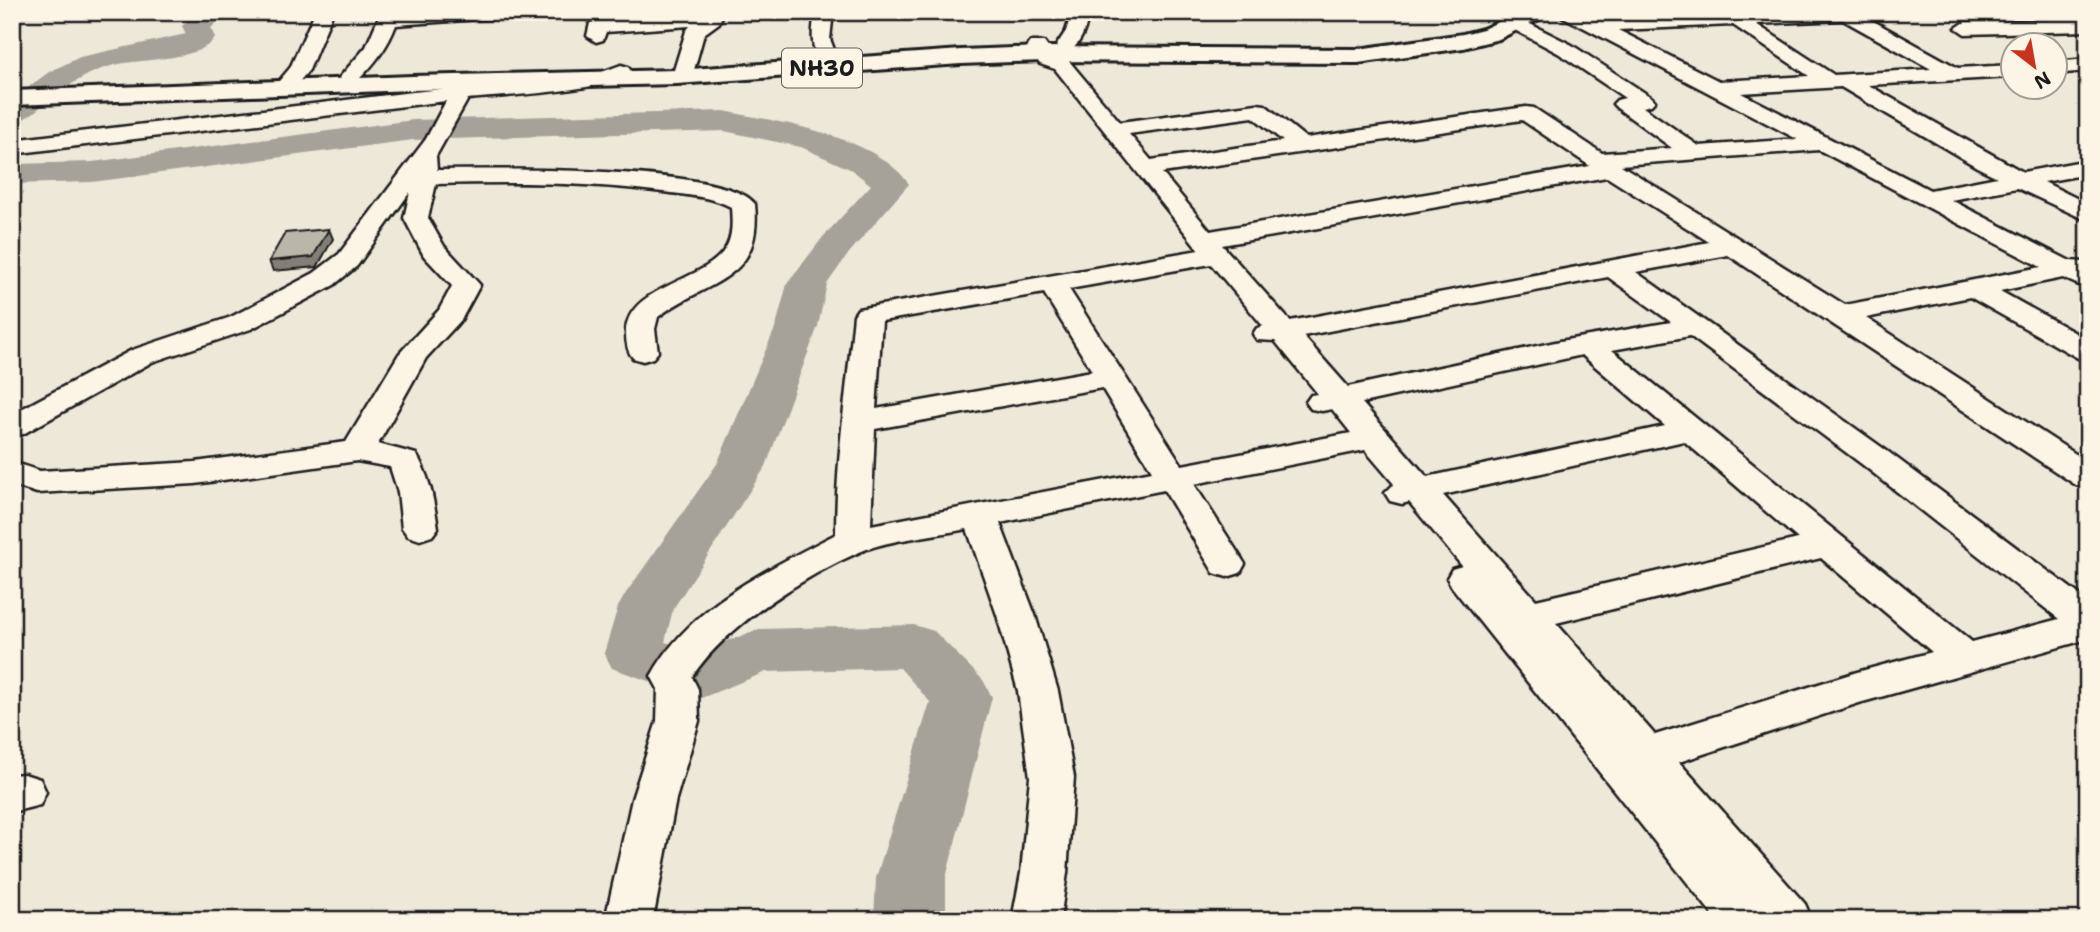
<svg xmlns="http://www.w3.org/2000/svg" width="2100" height="932" font-family="'Shantell Sans',sans-serif">
	<style>
		.lines { fill: none; stroke-linecap: round; stroke-linejoin: round }
		.river { fill: #a7a299; fill-rule: evenodd }
		.minor-casing { stroke: #1c1c1c; stroke-width: 5 }
		.highway-casing { stroke: #1c1c1c; stroke-width: 6 }
		.minor { fill: #fcf5e5; fill-rule: evenodd }
		.highway { fill: #fcf5e5; fill-rule: evenodd }
		.shaded-wall { fill: #827f77; stroke: #1c1c1c; stroke-width: 2 }
		.building { fill: #bab6aa; stroke: #1c1c1c; stroke-width: 2 }
		.labels { text-anchor: middle; stroke-width: 6; stroke-linejoin: round; paint-order: stroke }
		.shield { fill: #fcf5e5; stroke: #5f5d58; stroke-width: 2 }
		.shield-label { font-size: 23px; font-weight: bold; fill: #1c1c1c }
	</style>
	<rect width="100%" height="100%" fill="#eee8d9"/>
	<filter id="ink" filterUnits="userSpaceOnUse"><feTurbulence type="fractalNoise" baseFrequency=".0143" numOctaves="2"/><feDisplacementMap in="SourceGraphic" scale="14" xChannelSelector="R" yChannelSelector="G"/><feConvolveMatrix kernelMatrix="1 2 1 2 8 2 1 2 1" color-interpolation-filters="sRGB"/></filter>
	<g filter="url(#ink)">
		<g class="lines">
			<path class="river" d="M197,12H227L211,28L215,38C199,62 137,58 111,66C89,72 71,84 53,97C40,107 29,119 12,123V99L49,72L80,57L186,34L182,26Z
				M724,111C778,122 875,135 909,184L849,253L827,284L818,326L766,466L673,609L665,642L697,652L760,629L914,625L934,631L983,680L992,697L946,878V920H874L876,878L930,702L900,668L766,672L699,699L612,668L604,653L618,607L626,593L717,464L776,326L787,284L823,237L871,185L852,170L801,147L724,131L413,140L92,182L12,184V164L92,162L413,120Z"/>
			<defs>
				<path id="minor" d="M315,12H333L309,70L291,91H277L274,87L290,68Z
					M381,12L399,14L515,12L506,17L396,25C388,47 373,66 356,82H342L339,78L366,47Z
					M706,12H724L719,23L704,34L694,70L691,74H677L674,70L686,31L690,26L606,32L603,40L596,42L587,36L590,23L597,21Z
					M815,12H833L830,39L838,60L835,64H821C810,46 812,32 815,12Z
					M1072,12H1090C1086,26 1081,48 1066,52L1056,46L1066,31Z
					M1554,12H1579L1595,20L1764,12H1857L1958,68L2012,65V77L1868,85L2023,172L2088,160V174L2044,182L2088,204V221L2017,188L1951,200L2070,261L2084,262L2088,267V289L2063,278L2000,291L2088,340V361L2078,358L1970,297L1866,318L2088,462V488L2076,485L1728,255L1636,272L1887,451L2088,601V639L1859,703L1679,762L1805,904L1812,920H1717L1452,587L1447,578L1452,569L1462,566L1409,502L1402,504L1390,501L1385,493L1394,484L1365,450L1194,484L1245,564L1240,573L1227,577L1214,573L1164,490L1000,523L1035,615L1058,691L1074,777L1067,873L1060,920H1012L1021,873L1030,777L1018,691L997,615L967,529C938,535 887,540 862,551C807,574 724,627 692,677L698,689L699,721L676,799L653,920H605L632,799L657,721L658,689L651,676C690,605 767,570 836,534C836,460 847,388 854,315L858,309L1199,250L1055,69L1040,64L1027,46L1030,42H1044L1054,56L1069,61L1120,122L1257,104L1265,105L1306,138L1526,107L1534,108L1602,153L1672,148L1617,108L1613,104L1617,100L1625,98L1558,53L1509,27L1507,23L1516,17L1572,45L1651,97L1655,101L1651,105L1643,107L1699,146L1797,139ZM1843,20L1931,69L1834,75L1756,24ZM1733,25L1809,76L1719,81L1618,30ZM1841,87L1977,167L1997,177L1930,190L1741,93ZM1253,117L1283,141L1151,160L1129,134ZM1522,120L1590,166L1210,231L1162,173ZM1819,150L2041,267L1845,305L1621,165ZM1607,177L1709,242L1290,321L1222,245ZM1211,264L1263,326L1257,328L1253,334L1257,340L1275,341L1318,394L1311,395L1306,402L1311,409L1322,411L1332,409L1351,433L1182,465L1069,289ZM1608,277L1671,322L1560,341L1348,387L1303,336ZM1044,293L1092,371L876,409L882,321ZM1690,336L1863,465L2059,619L1972,642L1612,350ZM1582,355L1665,426L1427,477L1362,403ZM1102,388L1152,471L871,525L875,429ZM1684,441L1798,539L1536,600L1443,495ZM1821,558L1932,652L1857,672L1655,735L1556,623Z
					M2088,19V31L1965,34L1956,28L1965,22Z
					M2088,59V71L2054,74V62Z
					M621,65L628,67L631,71C616,91 498,96 468,99L436,156L437,170C489,169 728,165 755,204C763,283 707,279 658,317L655,329L658,352L653,358L643,361L633,358C627,351 626,342 626,333C626,286 703,283 725,249C733,237 732,222 731,207C710,196 686,195 663,192C588,182 512,182 436,184L428,218L444,246L480,285L461,320L426,358L378,444L416,454C430,476 434,502 438,528L432,536L420,540L408,536L402,528L398,492L390,467L357,461L195,484L37,493L12,485V462L40,471L195,462L346,442L399,354L439,310L452,286L424,256L404,218L410,192L357,266L334,285L251,329L152,362L23,434L12,437V414L132,350L231,317L314,273L339,254L426,139L446,101L12,154V140L404,93L599,73Z
					M24,774L40,779L46,792L40,805L12,812V775Z"/>
				<path id="highway" d="M1520,12H1548L1545,16L1499,39L1463,48L1358,63L1043,61L961,64L677,84L412,90L12,105V91L412,76L677,70L961,50L1043,47L1358,49L1463,34L1483,29Z"/>
			</defs>
			<use href="#minor" class="minor-casing"/>
			<use href="#highway" class="highway-casing"/>
			<use href="#minor" class="minor"/>
			<use href="#highway" class="highway"/>
		</g>
		<path class="shaded-wall" d="M329,229L333,239L317,267L273,271L269,261Z"/>
		<path class="building" d="M329,229L313,257L269,261L285,233Z"/>
	</g>
	<g class="labels">
		<rect class="shield" x="782" y="48.5" width="80" height="39" rx="5"/>
		<g class="shield-label">
			<text x="822" y="76">NH30</text>
		</g>
	</g>
	<rect width="2100" height="932" fill="none" stroke="#fcf5e5" stroke-width="42"/>
	<rect x="21" y="21" width="2058" height="890" fill="none" stroke="#1c1c1c" stroke-width="2.5" filter="url(#ink)"/>
	<g transform="translate(2034 66) rotate(149)"><circle r="33" fill="#fcf5e5" stroke="#a29e95" stroke-width="2"/>
	<path d="M0-5L12 26L0 18L-12 26Z" fill="#c8321e"/>
	<text y="-10" font-size="19" font-weight="bold" text-anchor="middle" fill="#1c1c1c">N</text>
	</g>
</svg>
